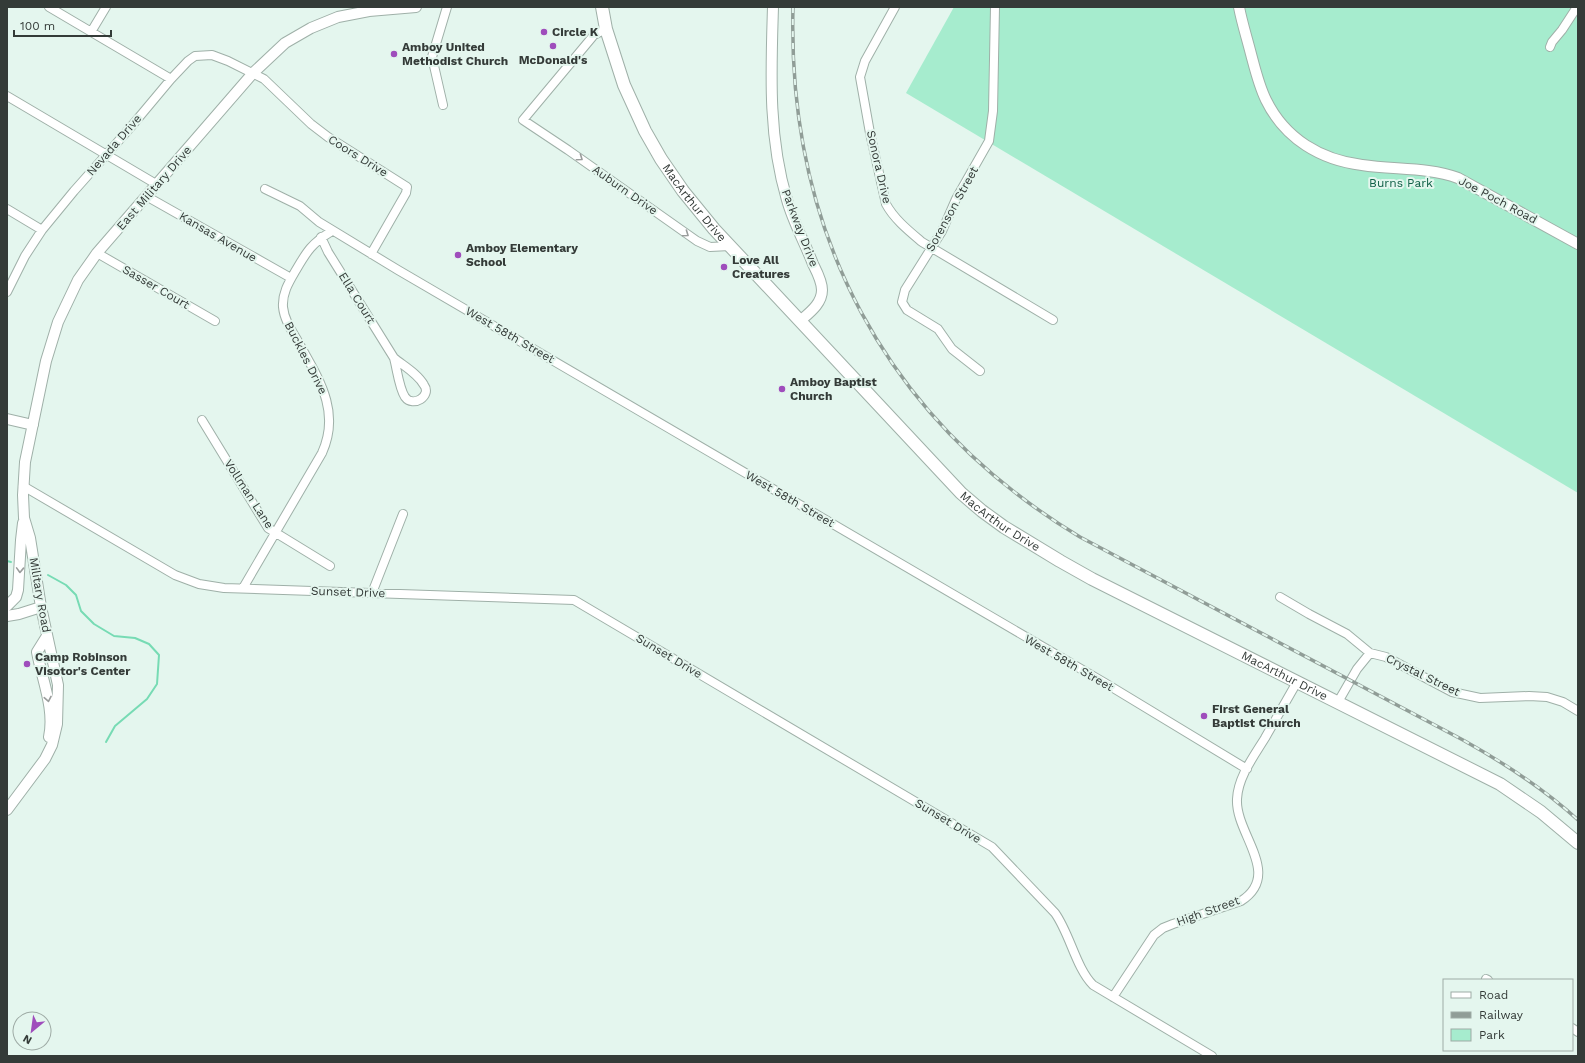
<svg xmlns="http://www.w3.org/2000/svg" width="1585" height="1063" font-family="'Work Sans',sans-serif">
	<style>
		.green { fill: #a6ecce }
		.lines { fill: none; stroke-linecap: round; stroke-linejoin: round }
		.stream { stroke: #77dbb4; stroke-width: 2 }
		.minor-casing { stroke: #9fb0a8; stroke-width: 10 }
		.tertiary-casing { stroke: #9fb0a8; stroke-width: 12 }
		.primary-casing { stroke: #9fb0a8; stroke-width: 14 }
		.minor { stroke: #fff; stroke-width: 8 }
		.tertiary { stroke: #fff; stroke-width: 10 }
		.primary { stroke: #fff; stroke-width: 12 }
		.rail-casing { stroke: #909d97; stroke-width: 3.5 }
		.rail { stroke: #e4f6ee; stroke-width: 2; stroke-dasharray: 6; stroke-linecap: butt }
		.oneway { stroke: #9a9d9c }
		.poi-dot { fill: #9f4dbc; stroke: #e4f6ee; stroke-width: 1.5 }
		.labels { text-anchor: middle; stroke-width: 4; stroke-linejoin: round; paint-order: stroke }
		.poi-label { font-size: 12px; font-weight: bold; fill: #343b38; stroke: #e4f6ee; text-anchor: start }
		.street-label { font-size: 12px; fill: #343b38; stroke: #e4f6ee }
		.park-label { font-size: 12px; fill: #106047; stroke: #e4f6ee }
	</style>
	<rect width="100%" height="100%" fill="#e4f6ee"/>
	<path class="green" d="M954,7H1578V493L906,93Z"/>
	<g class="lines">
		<path class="stream" d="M7,561L11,562
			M48,575L66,585L76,595L81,611L94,624L114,636L135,638L149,644L159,655L157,684L147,699L115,726L106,742"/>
		<defs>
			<path id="minor" d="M49,7L171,79
				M895,7L865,61L860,77L870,133L886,204C894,219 909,231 922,242L1053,320
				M606,29L594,35L523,120L568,150L697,241L710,247L730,246
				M91,32L106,7
				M1550,47L1552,42L1562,30L1577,7
				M7,96L156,184
				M443,105L432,57L447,7
				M265,189L300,206L319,222L398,270L1105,683L1247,769
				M146,196L291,278
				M7,209L42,230
				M321,237L328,252L394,358
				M97,253L215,321
				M7,292L25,256L42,230L74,191L130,128L171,79L188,61L195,56L212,55L228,61L264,79L311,124L328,137L407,187L406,193L371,254
				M394,358C404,366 418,374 424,385C432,396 413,408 405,397C399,388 397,369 394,358Z
				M980,371L952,349L938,329L907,310L902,302L905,290L942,231L956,199L989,141L993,111L995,7
				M202,420L268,528L330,566
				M23,486L175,575L199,584L224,588L574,600L992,847L1055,913C1070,934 1076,968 1093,985L1212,1056
				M243,588L322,453C342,409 316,375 296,338C290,328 284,318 283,307C282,293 289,282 296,270C307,251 312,243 332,231
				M372,593L403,514
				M1280,597L1309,614L1347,634L1370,653L1386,657L1452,692L1480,698L1529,696L1547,697L1563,702L1578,711
				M1338,702L1357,669L1370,653
				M1486,979L1488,980
				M1113,997L1154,935L1163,928L1173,924L1241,901C1283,874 1235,834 1237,799C1238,777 1254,756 1265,738C1276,719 1286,701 1297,682
				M1572,1028L1578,1032"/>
			<path id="tertiary" d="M773,7C771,72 768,136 787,200C793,222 805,243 813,264C817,272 822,281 822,290C822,304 809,313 800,321
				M1239,7C1242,23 1247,38 1251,54C1255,69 1259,86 1266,100C1285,139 1321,160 1362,165C1394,170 1428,167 1458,178L1578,244
				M7,419L33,425
				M7,606L16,597L18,590L21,540L23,523
				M7,616L19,614L41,607
				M47,636L37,652C42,680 55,709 49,737
				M7,810L45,759L52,745L57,724L58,685L41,607L30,538L24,518L23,495L25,462L46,361L58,322L78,280L97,253L253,73L285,43L311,28L338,17L369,11L416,7"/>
			<g id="primary">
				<path id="s1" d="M602,7L606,29L624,85L645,131L661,159L683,191L714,229L961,493L982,511L1004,527L1060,561L1092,579L1500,784L1541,812L1578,843"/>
			</g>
		</defs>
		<use href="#minor" class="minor-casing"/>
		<use href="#tertiary" class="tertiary-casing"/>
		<use href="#primary" class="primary-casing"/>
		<use href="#minor" class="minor"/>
		<use href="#tertiary" class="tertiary"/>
		<use href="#primary" class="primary"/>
		<defs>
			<path id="rail" d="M793,7C787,233 886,420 1080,537L1463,740C1504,763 1543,788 1578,820"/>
		</defs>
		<use href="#rail" class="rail-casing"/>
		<use href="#rail" class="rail"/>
	</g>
	<defs><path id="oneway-chevron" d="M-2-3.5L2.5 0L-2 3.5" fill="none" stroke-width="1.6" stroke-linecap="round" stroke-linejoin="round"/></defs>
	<g class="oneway">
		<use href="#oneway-chevron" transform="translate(580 158) rotate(35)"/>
		<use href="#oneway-chevron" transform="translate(686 234) rotate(35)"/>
		<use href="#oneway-chevron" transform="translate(20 570) rotate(92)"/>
		<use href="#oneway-chevron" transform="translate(48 699) rotate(79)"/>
	</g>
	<g class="poi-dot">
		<circle cx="544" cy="32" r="4"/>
		<circle cx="553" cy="46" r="4"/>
		<circle cx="394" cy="54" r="4"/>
		<circle cx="458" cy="255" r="4"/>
		<circle cx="724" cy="267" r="4"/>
		<circle cx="782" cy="389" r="4"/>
		<circle cx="27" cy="664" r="4"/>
		<circle cx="1204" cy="716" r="4"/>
	</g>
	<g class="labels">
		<g class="poi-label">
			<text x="552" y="36">Circle K</text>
			<text x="402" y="51">Amboy United<tspan x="402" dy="14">Methodist Church</tspan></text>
			<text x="553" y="64" text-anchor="middle">McDonald's</text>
			<text x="466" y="252">Amboy Elementary<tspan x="466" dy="14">School</tspan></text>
			<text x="732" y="264">Love All<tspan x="732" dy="14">Creatures</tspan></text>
			<text x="790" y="386">Amboy Baptist<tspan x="790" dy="14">Church</tspan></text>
			<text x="35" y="661">Camp Robinson<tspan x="35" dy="14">Visotor's Center</tspan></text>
			<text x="1212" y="713">First General<tspan x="1212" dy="14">Baptist Church</tspan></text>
		</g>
		<g class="street-label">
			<text transform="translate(114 145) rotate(-49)" y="4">Nevada Drive</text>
			<text transform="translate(358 156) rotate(32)" y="4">Coors Drive</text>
			<text transform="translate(879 167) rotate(77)" y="4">Sonora Drive</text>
			<text transform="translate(154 188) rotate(-49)" y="4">East Military Drive</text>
			<text transform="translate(625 190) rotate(35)" y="4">Auburn Drive</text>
			<text transform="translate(1498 200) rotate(28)" y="4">Joe Poch Road</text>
			<text dy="4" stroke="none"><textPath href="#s1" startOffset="219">MacArthur Drive</textPath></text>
			<text transform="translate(952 209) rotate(-61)" y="4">Sorenson Street</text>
			<text transform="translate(800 228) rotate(69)" y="4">Parkway Drive</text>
			<text transform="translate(218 237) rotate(30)" y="4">Kansas Avenue</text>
			<text transform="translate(156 287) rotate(30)" y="4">Sasser Court</text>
			<text transform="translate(357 298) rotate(58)" y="4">Ella Court</text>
			<text transform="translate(510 335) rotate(30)" y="4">West 58th Street</text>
			<text transform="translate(306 358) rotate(63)" y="4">Buckles Drive</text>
			<text transform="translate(249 494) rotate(57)" y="4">Vollman Lane</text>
			<text transform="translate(790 499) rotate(30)" y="4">West 58th Street</text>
			<text dy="4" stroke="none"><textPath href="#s1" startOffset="662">MacArthur Drive</textPath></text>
			<text transform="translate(348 592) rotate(2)" y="4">Sunset Drive</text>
			<text transform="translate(40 595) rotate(80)" y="4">Military Road</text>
			<text transform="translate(669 656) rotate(31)" y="4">Sunset Drive</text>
			<text transform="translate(1069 663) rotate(30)" y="4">West 58th Street</text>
			<text transform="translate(1423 675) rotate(26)" y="4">Crystal Street</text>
			<text dy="4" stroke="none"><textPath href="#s1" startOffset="986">MacArthur Drive</textPath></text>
			<text transform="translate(948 821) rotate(31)" y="4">Sunset Drive</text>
			<text transform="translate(1208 911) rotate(-20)" y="4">High Street</text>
		</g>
		<g class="park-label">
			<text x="1401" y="187">Burns Park</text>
		</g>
	</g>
	<rect width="1585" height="1063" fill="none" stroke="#343b38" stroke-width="16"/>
	<rect x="1443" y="979" width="130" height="72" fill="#e4f6ee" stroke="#9eaba5"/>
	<rect x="1451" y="992" width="20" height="6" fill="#ffffff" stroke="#9eaba5"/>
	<text x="1479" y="999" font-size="12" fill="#343b38">Road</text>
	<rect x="1451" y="1012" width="20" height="6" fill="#909d97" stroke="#9eaba5"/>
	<text x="1479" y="1019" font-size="12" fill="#343b38">Railway</text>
	<rect x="1451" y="1029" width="20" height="12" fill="#a6ecce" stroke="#9eaba5"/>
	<text x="1479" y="1039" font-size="12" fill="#343b38">Park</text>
	<g transform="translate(32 1031) rotate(209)"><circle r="19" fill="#e4f6ee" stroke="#9eaba5"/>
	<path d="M0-3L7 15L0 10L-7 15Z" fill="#9f4dbc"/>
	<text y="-6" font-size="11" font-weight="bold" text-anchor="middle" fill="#343b38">N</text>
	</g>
	<path d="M14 30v6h97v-6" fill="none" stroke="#343b38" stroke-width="2"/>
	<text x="20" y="30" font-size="12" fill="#343b38" stroke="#e4f6ee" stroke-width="3" paint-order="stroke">100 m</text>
</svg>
